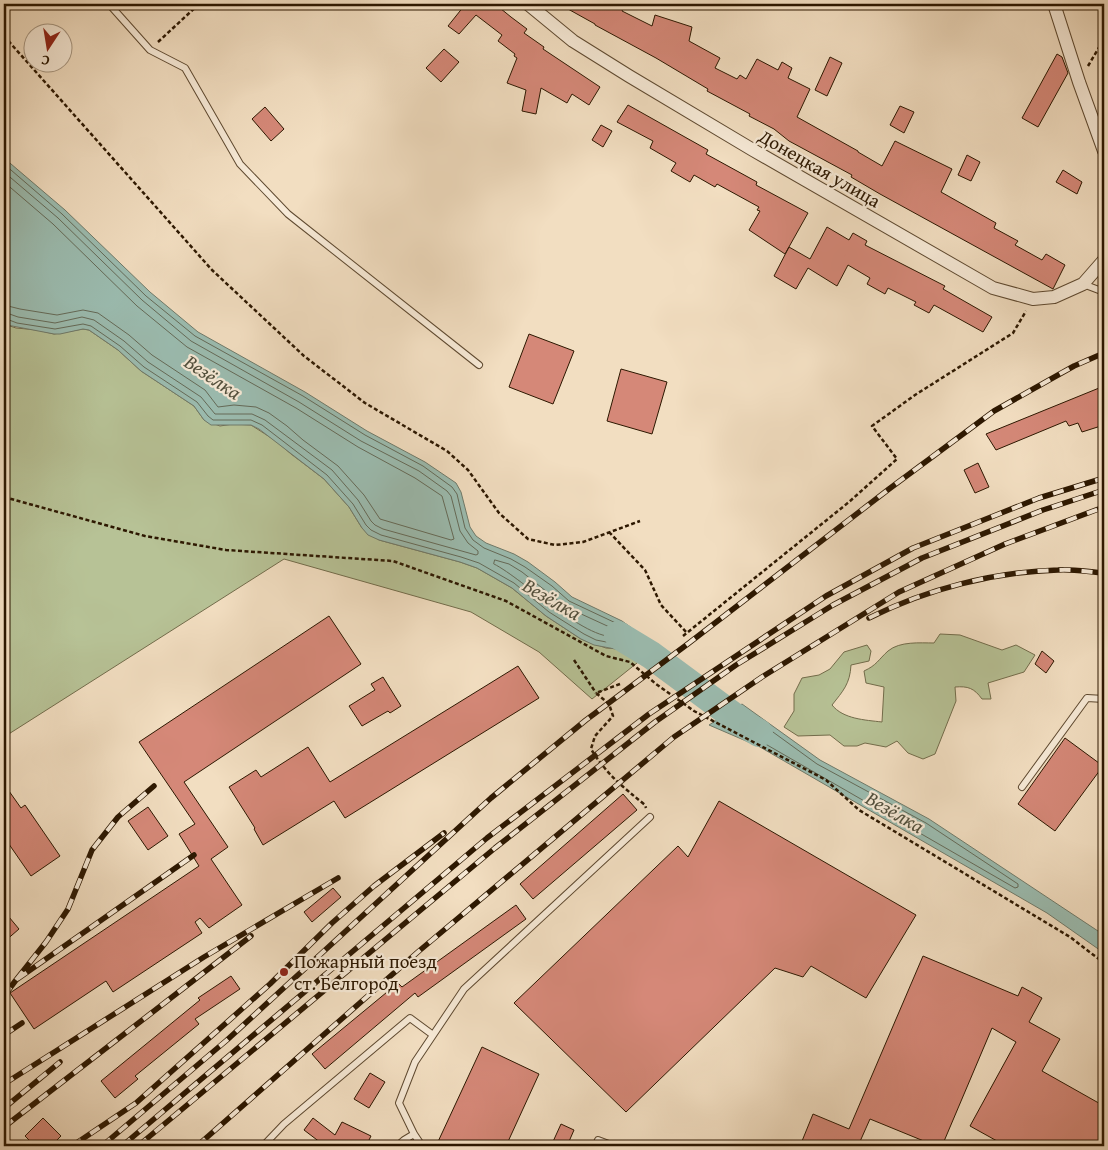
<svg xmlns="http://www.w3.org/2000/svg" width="1108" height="1150" font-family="'Gentium Book Plus',serif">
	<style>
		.green { fill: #b7c296; stroke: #726c4b }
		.water { fill: #9bbcb0; stroke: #6f7a6a }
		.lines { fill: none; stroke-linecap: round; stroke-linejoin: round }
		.shore { stroke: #646a58; stroke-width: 1 }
		.river { stroke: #9bbcb0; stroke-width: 28 }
		.building { fill: #d58878; stroke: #2c1700 }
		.service-casing { stroke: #5e4930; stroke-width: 8 }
		.minor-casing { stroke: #5e4930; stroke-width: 14 }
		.path { stroke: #2c1700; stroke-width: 2.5; stroke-dasharray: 4 2.5; stroke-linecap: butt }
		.service { stroke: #f7ead7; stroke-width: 6 }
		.minor { stroke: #f7ead7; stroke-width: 12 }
		.rail-casing { stroke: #2c1700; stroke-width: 5.5 }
		.rail { stroke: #f7ead7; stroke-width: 4; stroke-dasharray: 11; stroke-linecap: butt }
		.poi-dot { fill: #8f2418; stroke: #f7ead7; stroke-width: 2 }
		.labels { text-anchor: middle; stroke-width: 4.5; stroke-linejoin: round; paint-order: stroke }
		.street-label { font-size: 19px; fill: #2c1700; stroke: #f7ead7 }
		.poi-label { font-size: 19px; fill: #2c1700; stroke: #f7ead7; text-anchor: start }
		.water-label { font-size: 20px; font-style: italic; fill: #53513e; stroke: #f7ead7 }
	</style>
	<rect width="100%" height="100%" fill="#f2dec1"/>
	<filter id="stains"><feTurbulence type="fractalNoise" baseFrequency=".004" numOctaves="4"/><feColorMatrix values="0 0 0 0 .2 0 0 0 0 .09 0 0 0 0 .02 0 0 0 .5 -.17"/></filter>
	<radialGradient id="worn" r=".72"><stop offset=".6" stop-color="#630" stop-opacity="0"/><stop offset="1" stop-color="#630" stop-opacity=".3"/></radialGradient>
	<path class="green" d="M4,321L7,325L16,328L38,330L54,334L83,329L89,330L118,350L141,371L194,406L204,420L220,426L233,424L251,425L276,441L291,454L324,479L349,507L362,528L379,540L460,562L477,568L512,588L546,616L581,639L606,648L622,649L631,652L642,659L592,699L539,652L471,612L284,559L4,737Z
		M940,634L960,635L1002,650L1016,645L1035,655L1024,672L988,683L991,699H982C974,688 968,686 955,687L956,701L935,754L923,759L908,753L897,741L886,747L865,743L857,746H844L830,735L798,736L784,727L794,711V694L802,678L819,675L830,669L844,652L867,645L871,651L869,661L851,665C850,684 843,691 832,705C843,719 865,720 882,722L884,687L866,683L864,671C877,665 878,660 888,651C900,641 920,643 934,643Z"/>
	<path class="water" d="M4,158L65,210L150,292L198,332L305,392L367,431L425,462L456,483L461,492L470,527L476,536L486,543L514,554L528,562L555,582L572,597L622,621L657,646L651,655L642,659L631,652L594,645L581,639L546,616L512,588L477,568L460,562L379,540L368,535L362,528L349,507L324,479L259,429L251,425H211L204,420L194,406L141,371L118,350L89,330L83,329L60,334H54L7,325L4,321Z
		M742,704L820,760L929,819L1104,935V953L1047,913L760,747L709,725Z"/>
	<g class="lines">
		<path class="shore" d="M4,164L62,214L146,296L195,336L303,396L365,435L423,466L452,487L457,494L465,528L473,540L484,548L511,559L525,567L552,586L569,601L620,625L648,646L649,649L642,653L632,647L596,640L584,634L549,612L514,583L479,563L461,557L381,535L371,530L366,525L353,504L327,475L262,425L251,420H213L208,416L197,402L144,367L120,346L91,326L83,324L55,329L17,323L4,318
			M4,172L58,218L142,300L191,341L299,402L361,441L419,471L447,491L451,496L460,531L468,543L478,551V554L476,555L383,529L375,525L371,521L358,500L332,470L265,420L252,414H215L201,397L148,362L124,341L94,320L82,317L55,323L18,317L4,312
			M4,182L53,224L137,306L187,347L296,408L358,447L415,478L442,496L454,539L451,540L380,519L364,495L338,466L303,440L287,426L269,413L256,407L234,405L218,407L205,390L152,355L129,335L98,313L83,310L57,315L20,309L4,305
			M495,560L509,564L522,572L566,607L616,630L620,633V636C589,645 524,579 494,564Z
			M741,711H744L817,764L926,823L1018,884V887L1015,888L762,742L724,725V722Z"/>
		<path class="river" d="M618,635L651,655L747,726L759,733"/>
	</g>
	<path class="building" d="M461,4H495L511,17L527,29L524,33L544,47L543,49L600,87L589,105L572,94L567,103L541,88L536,114L522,111L526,90L507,83L517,58L514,56L515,54L498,41L502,35L476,15L459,34L448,26L464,6Z
		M559,4H625L622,11L652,26L655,15L692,27L689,41L720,58L715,68L737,79L740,75L746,79L757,59L778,70L782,62L792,68L788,78L810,89L797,117L858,151V152L882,166L895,141L952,169L941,192L996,223L994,228L1018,241L1015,245L1042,260L1046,254L1065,265L1053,289L880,194L851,177L852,175L789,141L774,129L749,116L750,114L707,91L708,89L656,58L595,25V24Z
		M444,49L459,62L441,82L426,68Z
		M1057,54L1062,57L1068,73L1038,127L1022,118Z
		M830,57L842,63L827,96L815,90Z
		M628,105L708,150L706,154L757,182L756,185L808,213L785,254L749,230L760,211L757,210L759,207L717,184L715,187L694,175L690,182L671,171L676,163L650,148L653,141L617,122Z
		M900,106L914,112L904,133L890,125Z
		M265,107L284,129L271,141L252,119Z
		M601,125L612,131L603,147L592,140Z
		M967,155L980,162L971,181L958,175Z
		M1063,170L1082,182L1077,194L1056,182Z
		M827,227L849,240L853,233L867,241L865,245L945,286L943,289L992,317L983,332L934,305L929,313L914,305L916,302L888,288L885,294L867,284L870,278L848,265L837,286L808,268L796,289L774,276L789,247L810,259Z
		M529,334L574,351L553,404L509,387Z
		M621,369L667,382L652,434L607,421Z
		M1104,386V425L1082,432L1078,423L1069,426L1066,421L996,450L986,434Z
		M978,463L989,487L975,493L964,470Z
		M329,616L361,664L184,782L228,847L211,859L242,905L209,928L200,918L195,922L202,933L113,992L106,981L34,1029L10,993L199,866L179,834L195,824L139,742Z
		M1042,651L1054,661L1046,673L1035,664Z
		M518,666L539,698L345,818L334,801L263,845L254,829L255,828L229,787L256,770L261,777L308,747L330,782Z
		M383,677L401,706L390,713L388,711L362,726L349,706L375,690L371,684Z
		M1065,738L1103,766L1055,831L1018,804Z
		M4,784L21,808L25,805L60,856L31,876L4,837Z
		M623,794L637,810L533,899L520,884Z
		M719,801L916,915L866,998L811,966L803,977L775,968L626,1112L514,1003L678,846L688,857Z
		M148,807L168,836L148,850L128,821Z
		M333,888L341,897L312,922L304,912Z
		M516,905L526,919L418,997L415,993L325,1069L312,1054L398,983L402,987Z
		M4,911L19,929L4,942Z
		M923,956L1018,996L1022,987L1042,998L1029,1022L1060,1039L1042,1071L1104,1106V1146H994L997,1141L970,1126L1016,1042L992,1028L942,1146H936L870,1119L858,1146H800L813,1114L849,1129Z
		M231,976L240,989L195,1019L199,1024L135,1076L138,1079L115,1098L101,1081L200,1000L198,998Z
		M482,1047L539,1074L506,1146H436Z
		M370,1073L385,1082L369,1108L354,1099Z
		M43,1118L61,1136L51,1146H35L25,1136Z
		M313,1118L335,1135L342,1122L371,1136L366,1146H325L304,1130Z
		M561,1124L574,1130L567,1146H551Z"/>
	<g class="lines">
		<defs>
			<path id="service" d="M109,4L150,50L185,68L240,164L288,214L479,365
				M1083,284L1104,292
				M1022,787L1087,698L1104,699
				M263,1146L284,1124L410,1018L433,1035
				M397,1146L404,1140L414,1134
				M422,1146L414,1134L399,1103L415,1062L464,989L650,817
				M595,1146L598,1140L614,1146"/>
			<path id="minor" d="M528,4L573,41L629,76L753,150L993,288L1033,299L1054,297L1083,284L1104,260
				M1054,4L1079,82L1104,151"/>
		</defs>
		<use href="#service" class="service-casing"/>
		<use href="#minor" class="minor-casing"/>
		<path class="path" d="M4,36L212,270L304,356L365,403L447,451L468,470L499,513L528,539L555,545L583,542L640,521
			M158,42L199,4
			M1088,66L1104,39
			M4,497L145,536L226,550L393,561L506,601L606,656L630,662L656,684L694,711L826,780L859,810L1070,937L1104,963
			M609,532L645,570L661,605L687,633
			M683,636L849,502L897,459L872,426L915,395L1013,333L1026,311
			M574,660L596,693
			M620,684L596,693L609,704L613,716L595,736L591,749C607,775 622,786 645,805L646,808"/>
		<use href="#service" class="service"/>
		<use href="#minor" class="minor"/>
		<defs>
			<path id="rail" d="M869,618C927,589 993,572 1058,570C1073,569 1089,572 1104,573
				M16,980L46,942L68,909L92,850L118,817L154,786
				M4,996L16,980L194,855
				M4,1035L22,1023
				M4,1084L204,957L338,878
				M4,1108L60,1062
				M4,1127L251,936
				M72,1146L136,1103L270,984L332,923L374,886L444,833
				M102,1146L227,1040L491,798L586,720L689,643L889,489L994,411L1074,366L1104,353
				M122,1146L487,838L649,714L826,596L913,548L1039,498L1104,478
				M138,1146L495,848L655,722L736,665L833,605L922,558L1043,510L1104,490
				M197,1146L419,951L674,737L762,677L899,592L1005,544L1104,507"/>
		</defs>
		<use href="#rail" class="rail-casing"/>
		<use href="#rail" class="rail"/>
	</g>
	<circle class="poi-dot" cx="284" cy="972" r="5"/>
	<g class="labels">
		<g class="street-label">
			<text transform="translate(820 168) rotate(30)" y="7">Донецкая улица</text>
		</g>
		<g class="poi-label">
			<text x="294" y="968">Пожарный поезд<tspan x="294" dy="22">ст. Белгород</tspan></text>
		</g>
		<g class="water-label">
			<text transform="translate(213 377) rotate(34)" y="7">Везёлка</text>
			<text transform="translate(552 599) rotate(30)" y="7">Везёлка</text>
			<text transform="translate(895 812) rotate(30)" y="7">Везёлка</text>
		</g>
	</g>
	<rect width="1108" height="1150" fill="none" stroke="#f2dec1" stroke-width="20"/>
	<rect x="5" y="5" width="1098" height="1140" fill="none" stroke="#2c1700" stroke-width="2.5"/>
	<rect x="10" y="10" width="1088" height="1130" fill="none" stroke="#2c1700"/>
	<g transform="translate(48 48) rotate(192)"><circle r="24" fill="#f7ead7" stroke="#a69681"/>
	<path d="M0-4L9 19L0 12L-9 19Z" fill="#8f2418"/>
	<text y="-8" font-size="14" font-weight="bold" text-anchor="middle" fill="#2c1700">С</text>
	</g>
	<rect width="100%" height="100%" filter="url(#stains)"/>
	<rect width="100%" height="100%" fill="url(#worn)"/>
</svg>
